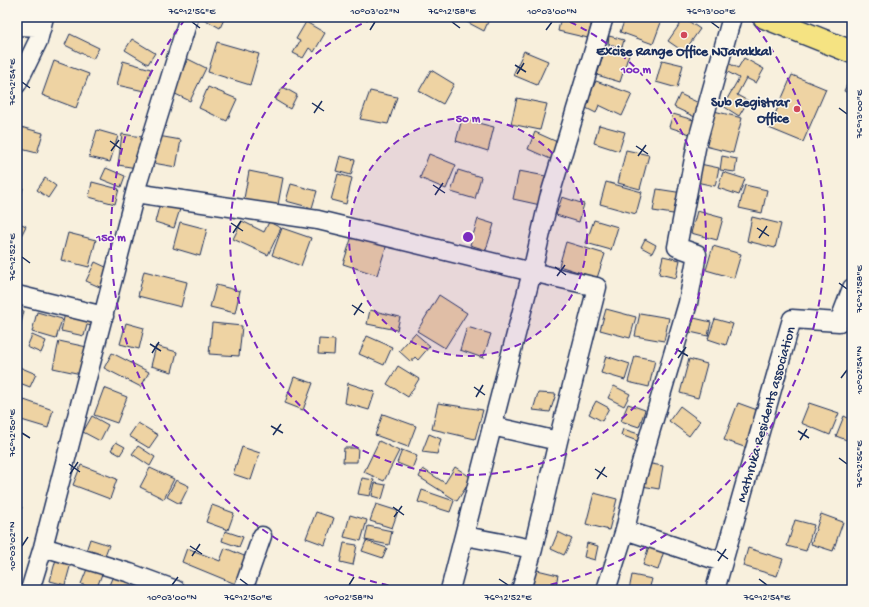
<svg xmlns="http://www.w3.org/2000/svg" width="869" height="607" font-family="'Gochi Hand',sans-serif">
	<style>
		.building { fill: #eed3a3; stroke: #1b2f5e }
		.lines { fill: none; stroke-linecap: round; stroke-linejoin: round }
		.minor-casing { stroke: #1b2f5e; stroke-width: 21 }
		.primary-casing { stroke: #1b2f5e; stroke-width: 25 }
		.minor { stroke: #fbf7ec; stroke-width: 18 }
		.primary { stroke: #f5e382; stroke-width: 22 }
		.ticks { fill: none; stroke: #1b2f5e; stroke-width: 1.5 }
		.ring { fill: none; stroke: #7b2cbf; stroke-width: 2; stroke-dasharray: 7 5 }
		.poi-dot { fill: #d1495b; stroke: #fbf7ec; stroke-width: 1.5 }
		.labels { text-anchor: middle; stroke-width: 3; stroke-linejoin: round; paint-order: stroke }
		.poi-label { font-size: 14px; font-weight: bold; fill: #1b2f5e; stroke: #fbf7ec }
		.street-label { font-size: 14px; fill: #1b2f5e; stroke: #fbf7ec }
		.centre { fill: #7b2cbf; stroke: #fbf7ec; stroke-width: 2 }
		.ring-label { font-size: 12px; text-anchor: middle; font-weight: bold; fill: #7b2cbf; stroke: #fbf7ec; stroke-width: 3; stroke-linejoin: round; paint-order: stroke }
		.neatline { fill: none; stroke: #1b2f5e; stroke-width: 1.5 }
		.ticks-label { font-size: 10px; text-anchor: middle; fill: #1b2f5e }
	</style>
	<rect width="100%" height="100%" fill="#f8f0dd"/>
	<filter id="ink" filterUnits="userSpaceOnUse"><feTurbulence type="fractalNoise" baseFrequency=".025" numOctaves="2"/><feDisplacementMap in="SourceGraphic" scale="8" xChannelSelector="R" yChannelSelector="G"/><feConvolveMatrix kernelMatrix="1 2 1 2 8 2 1 2 1" color-interpolation-filters="sRGB"/></filter>
	<g filter="url(#ink)">
		<path class="building" d="M200,17H225L220,28Z
			M467,17H490L484,31L465,21Z
			M561,17H593L588,38L558,31Z
			M626,17H663L653,44L620,32Z
			M684,18L700,29L684,52L668,41Z
			M306,22L325,33L314,52L309,48L303,58L293,53L300,41L296,39Z
			M70,34L99,48L93,59L65,45Z
			M609,36L624,40L622,47L608,44Z
			M132,39L155,53L148,64L125,50Z
			M217,42L259,54L250,85L208,72Z
			M606,47L629,54L620,82L597,75Z
			M524,51L548,61L537,85L513,75Z
			M744,58L764,69L756,83L746,78L737,95L748,101L739,116L723,106L739,78L724,70L728,63L738,68Z
			M188,59L206,68L190,101L171,92Z
			M662,60L683,65L677,88L656,82Z
			M54,61L89,74L76,108L42,95Z
			M123,61L151,69L144,91L117,85Z
			M431,70L454,84L443,104L419,91Z
			M792,75L826,89L803,142L769,128Z
			M851,76L852,77V95L844,91Z
			M596,81L632,94L622,116L599,105L596,113L584,107Z
			M208,87L237,99L227,121L199,108Z
			M283,87L297,95L290,109L275,100Z
			M370,91L397,97L388,124L360,119Z
			M680,94L703,105L697,118L674,107Z
			M517,98L547,104L540,130L511,124Z
			M710,110L742,118L733,153L701,145Z
			M673,114L697,121L693,135L669,127Z
			M462,119L494,127L488,151L456,141Z
			M599,125L625,132L619,151L594,143Z
			M17,126L43,133L37,153L17,148Z
			M97,130L118,136L110,162L89,157Z
			M535,132L564,145L557,162L528,149Z
			M122,134L142,137L137,168L118,165Z
			M158,136L181,140L176,167L153,163Z
			M626,150L649,155L640,189L618,183Z
			M429,154L456,165L446,189L420,178Z
			M340,156L355,160L351,175L336,171Z
			M722,156L737,159L735,172L720,170Z
			M700,164L719,168L715,186L696,182Z
			M106,168L125,176L121,187L101,179Z
			M458,170L481,177L475,199L451,192Z
			M249,171L283,178L277,210L243,204Z
			M519,171L551,177L545,206L513,199Z
			M723,172L745,179L739,195L718,188Z
			M338,174L352,178L346,204L331,200Z
			M45,178L56,186L48,198L37,190Z
			M92,182L119,189L115,204L89,197Z
			M606,182L642,192L636,214L600,204Z
			M291,184L317,191L312,208L286,201Z
			M745,185L767,190L762,213L739,208Z
			M17,186L23,188L17,210Z
			M657,189L683,193L680,215L653,211Z
			M562,197L584,204L579,222L556,215Z
			M160,203L180,209L174,228L155,222Z
			M697,211L723,218L717,240L691,233Z
			M752,217L781,224L775,248L747,241Z
			M478,219L494,224L486,250L470,245Z
			M594,220L618,227L611,250L586,243Z
			M242,221L264,232L269,222L281,228L268,255L233,239Z
			M17,222L26,226L17,244Z
			M180,222L207,229L200,256L173,248Z
			M282,228L311,238L301,266L272,255Z
			M68,233L96,240L89,267L61,260Z
			M353,233L387,244L377,275L343,264Z
			M645,239L656,245L652,253L641,247Z
			M566,242L605,254L597,278L559,266Z
			M713,246L741,254L734,278L706,270Z
			M663,256L680,260L676,278L659,274Z
			M95,262L110,269L102,288L86,281Z
			M144,271L187,282L181,307L138,296Z
			M216,285L240,291L235,313L210,307Z
			M439,295L467,313L445,348L417,331Z
			M606,309L636,317L630,338L600,330Z
			M17,310L24,311L17,340Z
			M370,310L400,317L397,330L367,324Z
			M37,312L62,319L56,339L32,332Z
			M65,313L100,321L98,327L87,325L84,336L61,331Z
			M640,313L669,318L664,341L635,336Z
			M694,318L711,322L708,336L690,332Z
			M715,319L733,324L726,345L708,339Z
			M126,323L144,328L139,349L120,344Z
			M212,323L242,326L239,356L209,354Z
			M467,327L491,334L483,358L460,350Z
			M415,333L430,346L418,360L415,357L411,362L399,351Z
			M32,335L46,341L41,353L27,347Z
			M367,336L392,347L384,365L359,354Z
			M319,339L335,340L334,355L318,354Z
			M59,341L87,347L81,374L53,368Z
			M156,346L177,352L172,372L151,366Z
			M852,348V373L847,372Z
			M112,353L149,372L141,387L104,368Z
			M606,356L630,364L625,380L601,373Z
			M635,356L655,360L649,387L628,382Z
			M689,359L707,364L698,398L680,393Z
			M17,366L36,374L30,387L17,382Z
			M398,366L419,379L408,397L387,384Z
			M294,377L313,383L303,410L285,403Z
			M348,383L375,392L369,410L345,403Z
			M614,386L630,394L624,406L608,398Z
			M104,388L127,397L117,423L94,415Z
			M538,393L556,394L550,412L533,410Z
			M24,400L53,410L48,428L18,419Z
			M596,401L609,408L602,421L589,414Z
			M438,403L483,410L475,439L432,429Z
			M738,403L760,411L747,448L724,440Z
			M809,403L839,413L830,435L801,423Z
			M628,404L645,410L639,427L621,421Z
			M680,406L700,421L689,436L669,421Z
			M383,414L416,426L408,447L375,435Z
			M92,416L108,425L100,441L83,432Z
			M844,416L852,420V442L836,436Z
			M138,423L158,435L149,448L129,436Z
			M623,429L642,435L640,442L621,435Z
			M429,434L441,439L437,454L422,452Z
			M379,441L399,451L384,481L364,472Z
			M116,442L125,447L120,455L111,450Z
			M138,446L155,457L150,466L132,454Z
			M242,447L260,453L251,480L233,474Z
			M344,448H358L357,462H343Z
			M402,450L417,456L412,469L397,463Z
			M646,463L663,466L659,489L642,486Z
			M81,465L117,479L110,499L73,485Z
			M455,467L472,478L457,501L419,477L423,469L445,483Z
			M150,468L174,479L164,499L140,487Z
			M362,478L374,480L370,496L358,494Z
			M176,480L189,486L180,504L167,497Z
			M375,483L386,485L382,499L372,496Z
			M422,490L454,501L450,512L418,502Z
			M594,493L617,499L609,530L586,524Z
			M376,504L398,511L392,528L370,521Z
			M212,505L234,513L228,530L206,522Z
			M17,506L22,507L18,524H17Z
			M316,512L334,518L325,545L306,538Z
			M821,514L843,522L833,551L811,544Z
			M350,515L367,520L361,541L344,537Z
			M795,520L814,525L806,551L787,546Z
			M368,526L392,531L389,545L365,540Z
			M225,531L243,537L239,547L222,541Z
			M558,532L572,539L564,555L551,549Z
			M90,539L109,545L104,558L86,551Z
			M366,541L387,548L383,558L362,551Z
			M344,543L357,545L353,565L340,562Z
			M587,543L598,546L595,560L584,557Z
			M649,546L664,551L658,570L643,565Z
			M187,548L220,561L225,548L249,558L238,585L182,562Z
			M748,548L783,559L777,576L743,566Z
			M56,559L71,563L65,585L50,581Z
			M529,568L558,575L555,590H524Z
			M87,569L102,574L96,590L81,584Z
			M115,571L148,585L146,590H107Z
			M632,575L652,579L649,590H629Z"/>
		<g class="lines">
			<defs>
				<path id="minor" d="M17,26L42,27
					M17,84L38,41L44,17
					M135,193L318,220L532,272L549,198L604,17
					M17,295L104,316
					M492,426L558,441
					M625,530L722,562
					M465,536L533,549
					M43,547L130,573L176,590
					M30,590L43,547L138,182L189,17
					M243,590L262,536
					M450,590L532,272L597,287L558,441L533,549L521,590
					M606,590L625,530L637,477L688,303L697,254L677,247L697,143L732,17
					M715,590L792,319L839,322L852,288"/>
				<path id="primary" d="M764,17L852,52"/>
			</defs>
			<use href="#minor" class="minor-casing"/>
			<use href="#primary" class="primary-casing"/>
			<use href="#minor" class="minor"/>
			<use href="#primary" class="primary"/>
		</g>
	</g>
	<path class="ticks" d="M192,22L200,28M452,22L460,28M711,22L719,28M370,30L375,22M546,30L552,22M515,65L526,72M517,74L524,63M22,82L30,88M312,103L324,111M839,108L847,114M314,113L322,101M110,141L121,149M636,146L648,154M111,151L119,140M638,156L646,145M433,185L445,193M435,195L443,183M231,223L243,231M757,228L769,236M233,233L241,221M759,238L767,226M22,257L30,263M555,267L566,275M557,276L565,265M839,283L847,289M352,305L364,313M354,315L362,303M150,344L161,351M676,349L688,356M152,353L159,342M678,358L686,347M841,378L847,370M474,387L485,395M476,397L483,385M271,426L283,433M798,431L809,438M22,433L30,438M273,435L281,424M800,440L807,429M839,458L847,464M69,464L80,472M595,469L607,477M70,474L78,462M597,479L605,467M393,507L404,515M394,517L402,506M22,546L28,537M190,546L202,554M717,551L728,559M192,556L200,544M718,561L726,549M240,579L248,585M499,579L508,585M759,579L767,585M172,585L178,577M349,585L354,577"/>
	<circle cx="468" cy="237" r="119" fill="#7b2cbf" fill-opacity=".12"/>
	<g class="ring">
		<circle cx="468" cy="237" r="119"/>
		<path d="M559 17A238 238 0 1 1 377 17"/>
		<path d="M412 590A357 357 0 0 1 187 17M749 17A357 357 0 0 1 524 590"/>
	</g>
	<g class="poi-dot">
		<circle cx="684" cy="35" r="4"/>
		<circle cx="797" cy="109" r="4"/>
	</g>
	<g class="labels">
		<g class="poi-label">
			<text x="684" y="55">Excise Range Office NJarakkal</text>
			<text x="789" y="106" text-anchor="end">Sub Registrar<tspan x="789" dy="16">Office</tspan></text>
		</g>
		<g class="street-label">
			<text transform="translate(765 414) rotate(-74)" y="5">Mathruka Residents association</text>
		</g>
	</g>
	<circle cx="468" cy="237" r="6" class="centre"/>
	<g class="ring-label">
		<text x="636" y="73">100 m</text>
		<text x="468" y="122">50 m</text>
		<text x="111" y="241">150 m</text>
	</g>
	<rect width="869" height="607" fill="none" stroke="#fbf7ec" stroke-width="44"/>
	<rect x="22" y="22" width="825" height="563" class="neatline"/>
	<g class="ticks-label">
		<text x="192" y="14">76°12'56"E</text>
		<text x="375" y="14">10°03'02"N</text>
		<text x="452" y="14">76°12'58"E</text>
		<text x="552" y="14">10°03'00"N</text>
		<text x="711" y="14">76°13'00"E</text>
		<text transform="translate(11 82) rotate(-90)" y="4">76°12'54"E</text>
		<text transform="translate(858 114) rotate(-90)" y="4">76°13'00"E</text>
		<text transform="translate(11 257) rotate(-90)" y="4">76°12'52"E</text>
		<text transform="translate(858 289) rotate(-90)" y="4">76°12'58"E</text>
		<text transform="translate(858 370) rotate(-90)" y="4">10°02'54"N</text>
		<text transform="translate(11 433) rotate(-90)" y="4">76°12'50"E</text>
		<text transform="translate(858 464) rotate(-90)" y="4">76°12'56"E</text>
		<text transform="translate(11 546) rotate(-90)" y="4">10°03'02"N</text>
		<text x="172" y="600">10°03'00"N</text>
		<text x="248" y="600">76°12'50"E</text>
		<text x="349" y="600">10°02'58"N</text>
		<text x="508" y="600">76°12'52"E</text>
		<text x="767" y="600">76°12'54"E</text>
	</g>
</svg>
